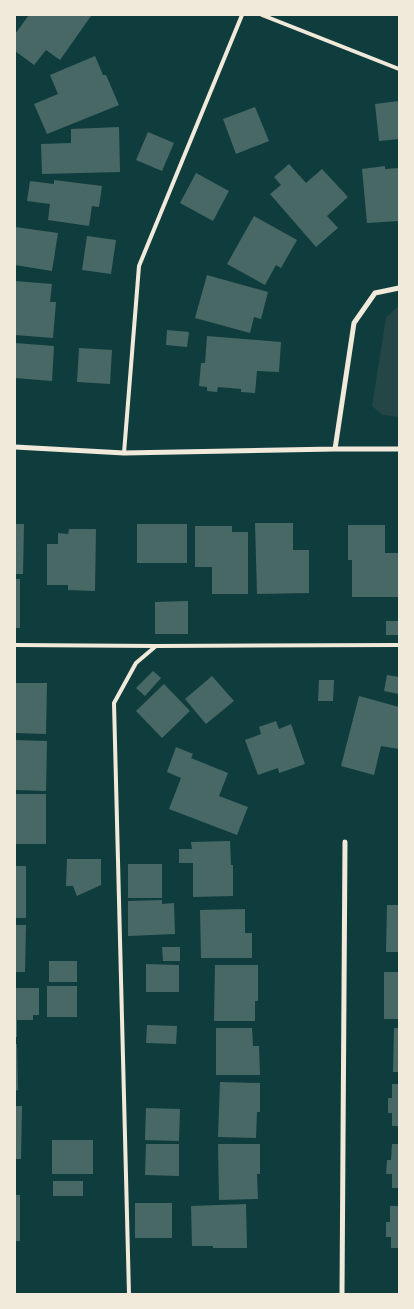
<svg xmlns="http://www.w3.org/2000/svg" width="414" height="1309" font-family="Signika,sans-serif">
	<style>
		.green { fill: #244646 }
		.building { fill: #486865 }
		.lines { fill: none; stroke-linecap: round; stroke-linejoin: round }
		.service { stroke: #f1e9da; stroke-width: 4 }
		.minor { stroke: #f1e9da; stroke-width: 5 }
	</style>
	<rect width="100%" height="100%" fill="#0f3d3e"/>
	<path class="green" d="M397,307L399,308V417L383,415L372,406L386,318Z"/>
	<path class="building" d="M29,15H90L91,16L60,60L46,50L34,65L15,51V34Z
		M95,56L103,75H106L119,105L47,134L34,104L58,94L50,75Z
		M399,101V139L379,141L375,104Z
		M255,107L269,141L236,154L223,119Z
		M119,127L120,172L42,174L41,144L71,143V129Z
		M148,132L174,143L162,171L136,160Z
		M289,164L306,183L322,169L348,197L327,216L338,228L316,247L270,194L281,185L274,177Z
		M385,166V169L399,168V221L367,223L362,169Z
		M196,173L229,191L213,221L180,203Z
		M54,180L102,186L99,207L92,206L89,226L48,220L50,204L27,201L30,181L54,184Z
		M254,216L297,240L281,268L276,265L265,285L227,264Z
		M15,227L58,233L52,271L15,265Z
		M87,236L116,240L111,274L82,270Z
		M207,275L268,292L261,319L254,317L250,333L195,318Z
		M15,281L52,284L50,302H56L53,338L15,335Z
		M167,330L189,332L187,347L166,345Z
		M207,336L281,342L279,372L257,371L255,393L241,392V389L218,387L217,392L207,391V387L199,386L201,363H205Z
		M15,343L54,346L52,381L15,378Z
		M79,348L112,350L110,384L77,382Z
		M255,523H293V550H309V593L257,594Z
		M15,524H24L23,574H15Z
		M137,524H187V563H137Z
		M348,525H385V553H399V597H352V560H348Z
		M195,526H232V532H248V594H212V567H195Z
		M69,529H96L95,591L68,590V585H47V544H58V533L68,534Z
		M15,579H20V628H15Z
		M188,601V634H155V602Z
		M386,621H399V635H386Z
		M153,671L161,678L145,696L136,688Z
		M387,675L399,677V694L384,691Z
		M212,676L234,701L206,724L185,699Z
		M319,680H334L333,701H318Z
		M15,683H47L46,734L15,733Z
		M164,684L190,711L162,738L136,711Z
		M359,696L399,707V749L381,746L374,775L341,766Z
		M276,721L279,729L291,724L305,764L279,773L278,768L258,775L245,740L261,734L259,727Z
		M15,740L47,741L46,791L15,790Z
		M176,747L193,754L191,758L228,773L219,796L248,807L237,835L169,809L181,778L167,772Z
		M15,794H46V844H15Z
		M230,841L231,865H233V896L193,897V863H179V849H192L191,842Z
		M67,859H101V885L77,896L73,886H66Z
		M128,864H162V898H128Z
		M15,866H26V918H15Z
		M162,900V904L174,903L175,934L128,936V901Z
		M387,905H399V952H386Z
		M245,909V933H252V958H201L200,910Z
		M15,925H26L25,972H15Z
		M162,947H180V961H163Z
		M49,961H77V982H49Z
		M146,964L179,965V992H146Z
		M215,965H258V1001H255V1021H214Z
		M384,972H399V1019H384Z
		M47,986H77V1017H47Z
		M15,988H39V1015H33V1020H17V1037H15Z
		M147,1025L177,1026L176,1044L146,1043Z
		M216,1028H252L253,1046H259L260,1075H216Z
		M394,1028H399V1072H393Z
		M15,1044H17L18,1090L15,1091Z
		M220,1082L260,1083V1112H257L256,1138L218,1137Z
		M392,1084H399V1126H392V1113H388V1098H392Z
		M15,1106H22L21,1159H15Z
		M146,1108L180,1109L179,1141L145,1140Z
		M52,1140H93V1174H52Z
		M146,1144H179V1176L145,1175Z
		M218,1144H260V1174H257L258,1199L219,1200Z
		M392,1144H399V1188H392V1174H386L387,1160H391Z
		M53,1181H83V1196H53Z
		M15,1195H20V1241H15Z
		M135,1203H172V1238H135Z
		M246,1204L247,1248H213V1246H192L191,1206Z
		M390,1206H399V1248H391V1237H386V1222H390Z"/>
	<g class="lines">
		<path class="service" d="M262,15L399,69
			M124,453L139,266L242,15
			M15,645L156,646
			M129,1294L114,703L136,663L156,646L399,645"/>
		<path class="minor" d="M15,447L124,453L335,449H399
			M335,449L354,323L375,293L399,288
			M342,1294L345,842"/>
	</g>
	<rect width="414" height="1309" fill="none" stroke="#f1e9da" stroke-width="32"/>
</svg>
